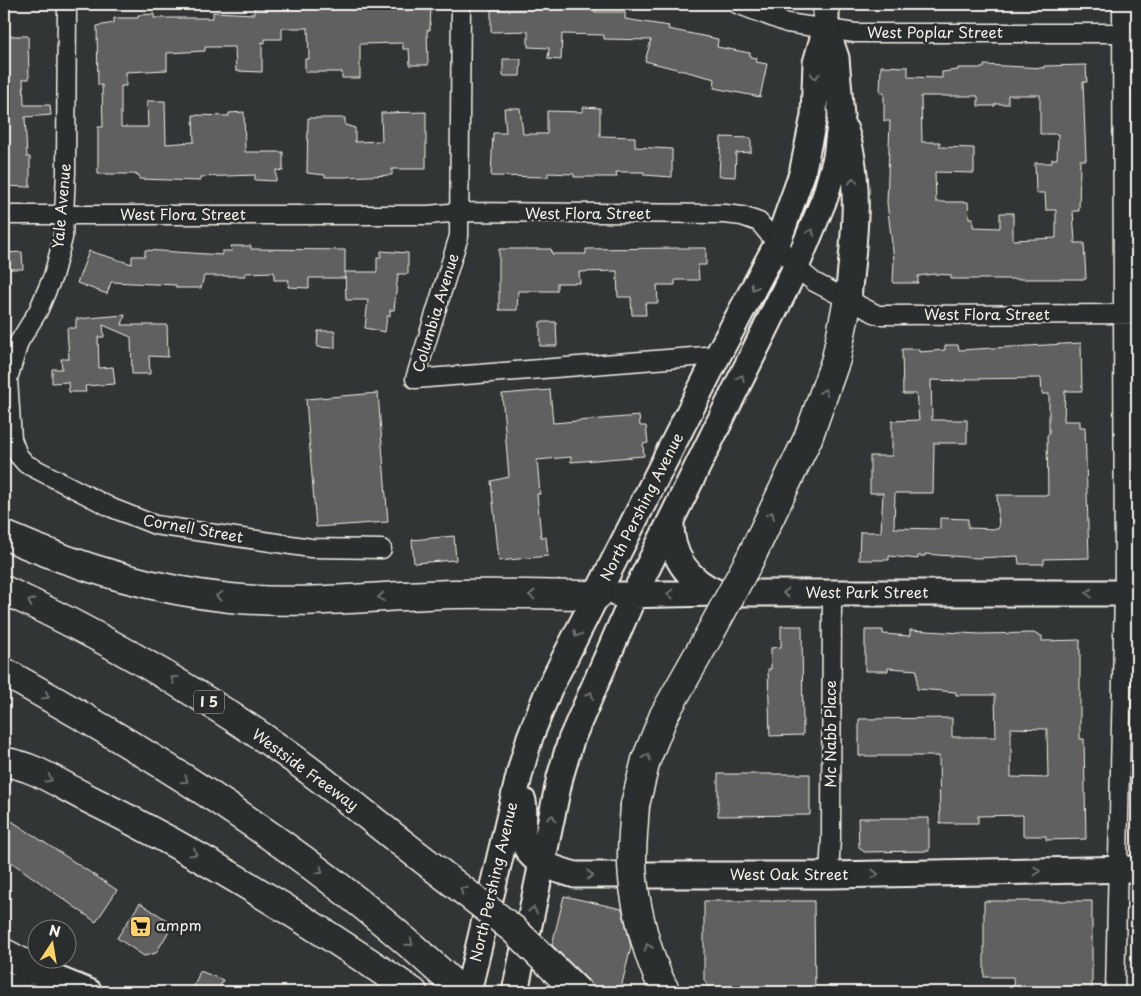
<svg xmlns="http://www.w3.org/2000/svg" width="1141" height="996" font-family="'Playpen Sans',sans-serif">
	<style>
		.building { fill: #5f605f; stroke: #f4f1e8; fill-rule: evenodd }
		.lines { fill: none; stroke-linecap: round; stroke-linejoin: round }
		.street-casing { stroke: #f4f1e8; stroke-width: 21 }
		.secondary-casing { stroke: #f4f1e8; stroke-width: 29 }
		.highway-casing { stroke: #f4f1e8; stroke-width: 31 }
		.street { stroke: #2a2d2e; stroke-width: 18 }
		.secondary { stroke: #2a2d2e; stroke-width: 25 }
		.highway { stroke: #2a2d2e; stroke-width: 28 }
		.highway-bridge-casing { stroke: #f4f1e8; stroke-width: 31; stroke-linecap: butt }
		.highway-bridge { stroke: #2a2d2e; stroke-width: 28 }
		.oneway { stroke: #71726f }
		.labels { text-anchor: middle; stroke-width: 5; stroke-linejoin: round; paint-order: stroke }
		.shield { fill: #2a2d2e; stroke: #b7b6b0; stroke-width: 1 }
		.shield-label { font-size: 14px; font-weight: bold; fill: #f4f1e8 }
		.street-label { font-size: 15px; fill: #f4f1e8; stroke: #2a2d2e }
		.poi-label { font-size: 15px; fill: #f4f1e8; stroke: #2a2d2e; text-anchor: start }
	</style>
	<rect width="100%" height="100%" fill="#323535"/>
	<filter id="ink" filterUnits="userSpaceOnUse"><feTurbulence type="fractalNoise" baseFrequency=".02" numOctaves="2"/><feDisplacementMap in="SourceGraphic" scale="10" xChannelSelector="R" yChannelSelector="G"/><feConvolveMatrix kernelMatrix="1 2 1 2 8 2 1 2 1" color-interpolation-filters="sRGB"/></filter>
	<g filter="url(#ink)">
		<path class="building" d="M287,4L403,6V4H431L430,30H427L428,65H410L409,49H403V43L360,44V78H342V72H305V59H309L308,28H282V39H265V43L262,42V72L236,71L235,47H205V51L167,53V70L126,72V86H121V127H148L147,101H165L166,144L194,142L193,115L229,116V113L244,112L245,152H283V171L276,170V181L255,180V175L200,177V181L139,179V175L133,174H98V127H103L102,85H98L97,26L114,23V18H138V15L154,14V18H213V12L254,14V7L287,9Z
			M500,4L595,6V12H625V19L669,26L668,29L718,39L717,47L750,53V57L757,58L756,62L767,64L760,97L714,88L715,79L645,61L651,40L604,39V35L562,34L561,60L548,59L549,48L528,47V31L491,32V10L500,9Z
			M4,36H28L29,79H23L24,105H50L51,115L25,117L27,157H30V187L4,186Z
			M503,59H521L520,76H503Z
			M984,65L1044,68V66L1086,65L1087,82H1083L1086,160H1080L1079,211H1073L1075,243H1084L1086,279H951V275L934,274L918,276V283H893L894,260L887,203L890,121H884V93H880L881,66L908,67V77L942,78V72L958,70V68H984ZM1008,95H1040V134H1058L1057,159H1052V163H1035L1036,193H1045L1046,210H1056V238L1013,240V213H1000V228L973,227V218H969L968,202H936L935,172L974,173V148L940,147V142H922L921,96H978V106H995V104H1008Z
			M583,107L600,108V136L635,137V147L672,149V177L644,175V172H616L617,177H574V174L548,173V177L491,176L493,133H506L504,108H520L523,134H547V111L583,112Z
			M426,112V169H392V175L345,177H325V175L307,173L308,118H345V125L355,128V142L382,141L381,113Z
			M721,137L751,138V152L736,153L735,177L719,176Z
			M231,246H251V249L345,250V278H309V288L288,287L289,280H274V272L245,273V276H204L201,288H176V285L111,282L107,294L77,283L89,251L132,264V256H145V250L222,255V251H232Z
			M680,248H706V265H698L699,280H675V285H657L658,303H645L646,315H632L631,297H618L617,271L579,272L580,283H557V291H518L517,310H499V249H551L552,254H586V249Z
			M381,251L408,253V274H398L394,310H390V316H387L385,332L365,328L368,300H346L345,272H377V257H381Z
			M22,252L23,269H4V253Z
			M125,315L122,325H167L168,357L149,356L150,374H132L131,337L103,325L104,337H98L99,368L113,367L115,384L85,386L86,392H69L68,382L52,383V369H62L61,359H69L67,328H76V319Z
			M540,322H556L557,346H540Z
			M318,331H335V348L317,347Z
			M1081,343L1082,391H1065L1064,421H1080V427H1085L1089,558L1044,559V564H1019L1018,556L977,558L925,554V556H918V559L889,556V560H859L860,532H881L883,493H870V456H892V421L919,420L916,394H903L902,349H919V352L945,350V345H958L959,350ZM1041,378L1042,394H1049V435H1047L1048,495H997L999,528L997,529L968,528V519L940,518V529L894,528L895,493H933L934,443H967V420H932L931,380L966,381V379Z
			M550,390L553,423L639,416L640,426H646L648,443L643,444L644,456L571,462V457L537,460L540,494H537L541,537H546L548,556L499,561L491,481L509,477L502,394Z
			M378,393L388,522L316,527L306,399Z
			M454,536L456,560L414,563L412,540Z
			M781,626H802L803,735L770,736L768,669H771V648L781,647Z
			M865,630H883V634L910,636V630L979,634L1033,633L1042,636V641L1080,640V739H1084L1086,839L1046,840V836H1023V815L978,816V823H940L939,756H859V719L952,718V737H996L995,695H956V692L917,689V670L888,668V671H865ZM1011,728L1047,729L1048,778L1011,777Z
			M718,774H810V815L718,816Z
			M4,816L117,890L96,922L4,857Z
			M858,818H929V851L864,852L859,847Z
			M564,896L622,909L631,947L620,992H593L589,981L552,945Z
			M704,901H814L815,992H712L704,980Z
			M984,901H1092V992H1014L1013,977H984Z
			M140,903L173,924L156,953L144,956L117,938Z
			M200,971L223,980L218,992H192Z"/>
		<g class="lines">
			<defs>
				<path id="street" d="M67,4L66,172L63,238L53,276L38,311L19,342L8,379L12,439L18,455L26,464L112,508L155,525L311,548L382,549
					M461,4L459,236L415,379L718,355
					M737,4L787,23L855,33H1137
					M4,215H428L460,212L725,214L742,216L759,222L796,267L814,282L878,315L1137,314
					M829,875L831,838L832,593
					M1115,992L1124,593L1122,4"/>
				<path id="secondary" d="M845,130C863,184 853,244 848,299
					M671,520C670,555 686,579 718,593
					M620,595L718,593H1137
					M523,801C525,812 523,821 523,832C523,862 552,868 575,875H829L1137,869
					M22,965L89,992
					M4,984L22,992
					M468,992L520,772L530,737L549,689L718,355L777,244L802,174L814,116L816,63L826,28
					M515,992L560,777L571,740L634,595L796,267L825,197L836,158L841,116L836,58L826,28V4"/>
				<path id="highway" d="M4,535C75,566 152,590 230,598C295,605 362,597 427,595C484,592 541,595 598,595
					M750,559L808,438L836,359L848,299
					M4,590C103,636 197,691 287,754C325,781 361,811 398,840
					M4,672C167,762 327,863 462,992
					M4,762C33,765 64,787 91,800C203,855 310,921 413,992
					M635,805L646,760L664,715L708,637
					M4,953L40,972"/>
			</defs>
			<use href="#street" class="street-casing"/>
			<use href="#secondary" class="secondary-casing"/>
			<use href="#highway" class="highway-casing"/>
			<use href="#street" class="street"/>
			<use href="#secondary" class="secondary"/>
			<use href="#highway" class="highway"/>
			<defs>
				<path id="highway-bridge" d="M708,637L750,559
					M635,805C634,822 632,841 632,859C632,896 647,960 666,992
					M398,840L513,929L578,992"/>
			</defs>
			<use href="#highway-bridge" class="highway-bridge-casing"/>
			<use href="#highway-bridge" class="highway-bridge"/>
		</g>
		<defs><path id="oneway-chevron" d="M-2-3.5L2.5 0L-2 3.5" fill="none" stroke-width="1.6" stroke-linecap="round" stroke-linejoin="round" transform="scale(1.25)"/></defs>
		<g class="oneway">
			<use href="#oneway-chevron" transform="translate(815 76) rotate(93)"/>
			<use href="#oneway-chevron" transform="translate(853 181) rotate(-94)"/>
			<use href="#oneway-chevron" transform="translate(811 232) rotate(-68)"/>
			<use href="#oneway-chevron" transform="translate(754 287) rotate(118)"/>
			<use href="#oneway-chevron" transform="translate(741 378) rotate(-64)"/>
			<use href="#oneway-chevron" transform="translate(824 392) rotate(-71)"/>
			<use href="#oneway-chevron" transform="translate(771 515) rotate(-64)"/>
			<use href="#oneway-chevron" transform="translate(786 593) rotate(-180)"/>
			<use href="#oneway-chevron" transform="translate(1089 593) rotate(-180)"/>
			<use href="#oneway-chevron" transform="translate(670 594) rotate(179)"/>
			<use href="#oneway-chevron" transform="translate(532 595) rotate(-180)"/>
			<use href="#oneway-chevron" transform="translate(219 596) rotate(-171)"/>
			<use href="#oneway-chevron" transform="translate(381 597) rotate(177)"/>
			<use href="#oneway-chevron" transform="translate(31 602) rotate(-155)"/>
			<use href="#oneway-chevron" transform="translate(577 634) rotate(118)"/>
			<use href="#oneway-chevron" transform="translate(174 679) rotate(-147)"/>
			<use href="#oneway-chevron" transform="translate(590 695) rotate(-66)"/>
			<use href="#oneway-chevron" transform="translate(46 696) rotate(29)"/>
			<use href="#oneway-chevron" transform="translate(647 757) rotate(-71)"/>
			<use href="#oneway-chevron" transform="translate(49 779) rotate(26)"/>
			<use href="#oneway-chevron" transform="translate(185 780) rotate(34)"/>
			<use href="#oneway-chevron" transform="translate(552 818) rotate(-79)"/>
			<use href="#oneway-chevron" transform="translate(194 853) rotate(30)"/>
			<use href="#oneway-chevron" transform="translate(320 871) rotate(35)"/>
			<use href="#oneway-chevron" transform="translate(1037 871) rotate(-1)"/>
			<use href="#oneway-chevron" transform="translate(875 874) rotate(-1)"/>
			<use href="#oneway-chevron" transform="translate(590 875)"/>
			<use href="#oneway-chevron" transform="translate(463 890) rotate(-142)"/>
			<use href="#oneway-chevron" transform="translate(533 910) rotate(-78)"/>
			<use href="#oneway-chevron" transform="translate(410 943) rotate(41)"/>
			<use href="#oneway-chevron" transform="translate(648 947) rotate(-109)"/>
		</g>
	</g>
	<defs>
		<symbol id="supermarket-square" viewBox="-11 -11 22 22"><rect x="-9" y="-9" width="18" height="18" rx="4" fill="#ffd166" stroke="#2a2d2e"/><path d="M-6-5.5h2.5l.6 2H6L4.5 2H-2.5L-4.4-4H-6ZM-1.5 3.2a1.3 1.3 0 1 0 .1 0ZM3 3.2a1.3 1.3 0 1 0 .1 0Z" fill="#111"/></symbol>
	</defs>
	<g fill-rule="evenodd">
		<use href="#supermarket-square" x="128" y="914" width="25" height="25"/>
	</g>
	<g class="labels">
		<rect class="shield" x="194" y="690.5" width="30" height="23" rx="4"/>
		<g class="shield-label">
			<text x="209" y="707">I 5</text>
		</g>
		<g class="street-label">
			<text x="935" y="38">West Poplar Street</text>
			<text transform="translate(62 206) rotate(-85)" y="5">Yale Avenue</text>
			<text x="588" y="219">West Flora Street</text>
			<text x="183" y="220">West Flora Street</text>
			<text transform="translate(436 313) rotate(-73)" y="5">Columbia Avenue</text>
			<text x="987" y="320">West Flora Street</text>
			<text transform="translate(642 507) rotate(-63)" y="5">North Pershing Avenue</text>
			<text transform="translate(193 529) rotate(10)" y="5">Cornell Street</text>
			<text x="867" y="598">West Park Street</text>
			<text transform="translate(831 734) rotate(-90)" y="5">Mc Nabb Place</text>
			<text transform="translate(305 770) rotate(36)" y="5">Westside Freeway</text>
			<text x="789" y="880">West Oak Street</text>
			<text transform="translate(494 882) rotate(-77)" y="5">North Pershing Avenue</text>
		</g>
		<g class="poi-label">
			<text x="156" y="931">ampm</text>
		</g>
	</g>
	<rect width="1141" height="996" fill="none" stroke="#2a2d2e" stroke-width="20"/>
	<rect x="10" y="10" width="1121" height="976" fill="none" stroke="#f4f1e8" stroke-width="2" filter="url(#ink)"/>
	<g transform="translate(52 944) rotate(12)"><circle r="24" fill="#2a2d2e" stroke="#7b7b78"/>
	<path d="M0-4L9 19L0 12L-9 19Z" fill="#ffd166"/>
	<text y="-8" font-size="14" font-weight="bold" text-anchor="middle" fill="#f4f1e8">N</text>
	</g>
</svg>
